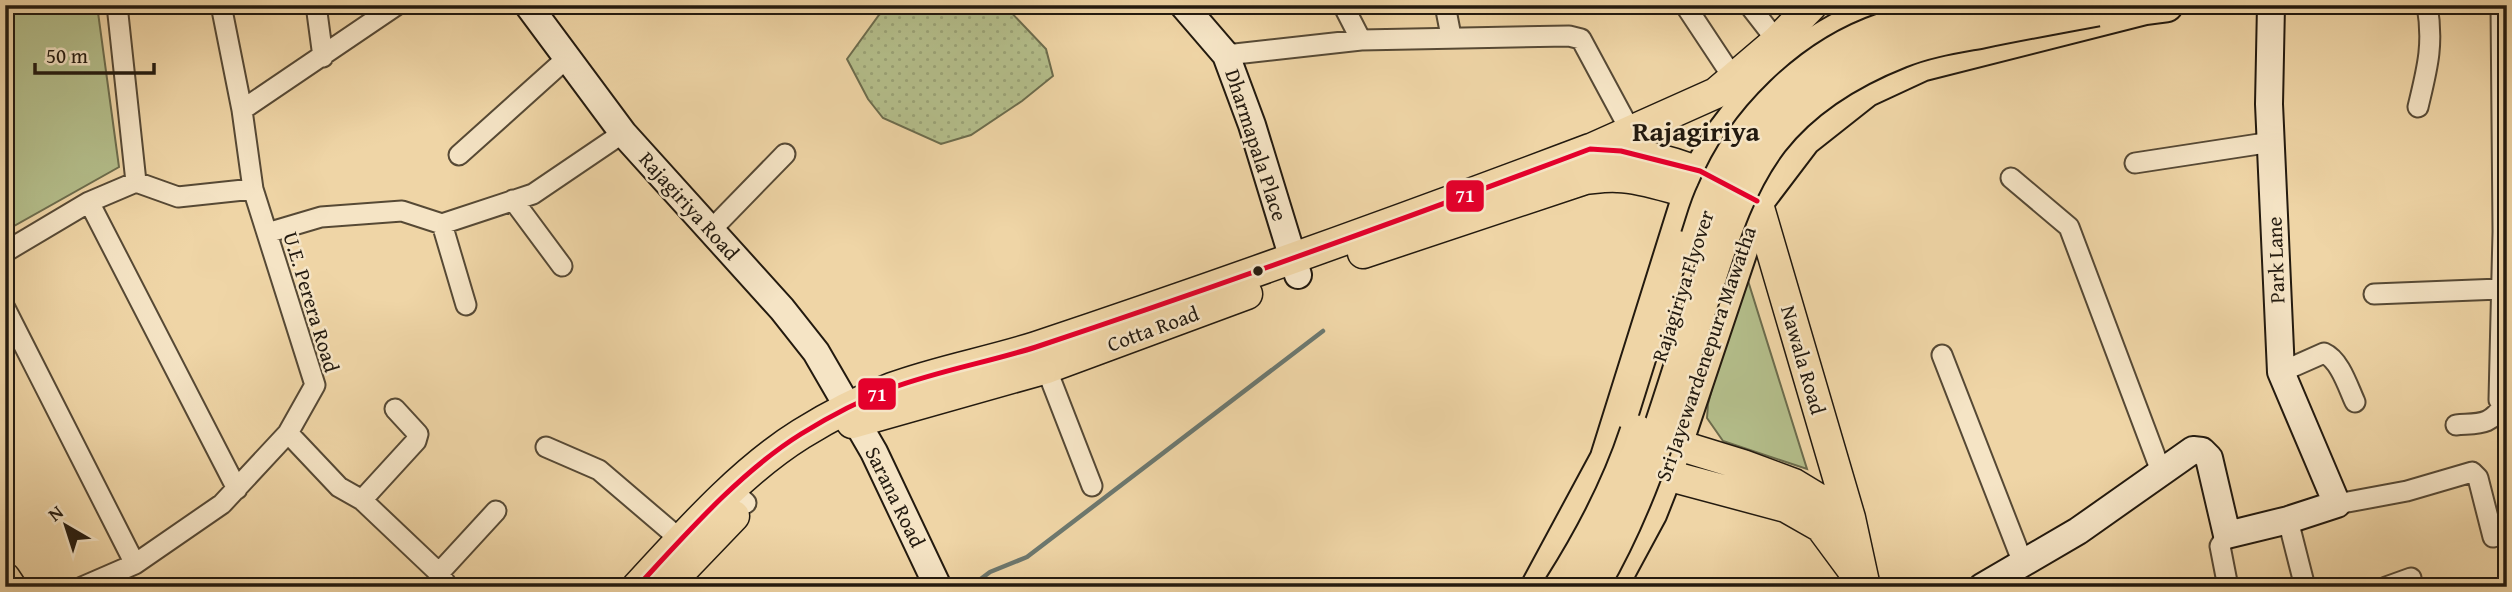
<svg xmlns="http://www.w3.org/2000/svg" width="2512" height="592" font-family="'Gentium Book Plus',serif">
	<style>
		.grass { fill: url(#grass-dots); stroke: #6c6c4d; stroke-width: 2 }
		.park { fill: #b4be8b; stroke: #6c6c4d; stroke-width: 2 }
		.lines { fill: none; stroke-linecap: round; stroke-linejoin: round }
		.stream { stroke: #6c786f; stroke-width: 4.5 }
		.street-casing { stroke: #564935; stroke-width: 23 }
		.secondary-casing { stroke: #231a0f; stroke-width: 30 }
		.primary-casing { stroke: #231a0f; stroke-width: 33 }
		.highway-casing { stroke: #231a0f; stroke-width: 37 }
		.street { stroke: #f5e4c5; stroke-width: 19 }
		.secondary { stroke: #f5e4c5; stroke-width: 26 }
		.primary { stroke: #efd5a6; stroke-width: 30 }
		.highway { stroke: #efd5a6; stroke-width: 33 }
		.highway-bridge-casing { stroke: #231a0f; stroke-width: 37; stroke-linecap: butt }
		.highway-bridge { stroke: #efd5a6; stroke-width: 33 }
		.bus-1-casing { stroke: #f5e4c5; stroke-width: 10 }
		.bus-1 { stroke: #e4002b; stroke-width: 5 }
		.bus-dot { fill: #231a0f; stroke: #f5e4c5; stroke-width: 2.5 }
		.labels { text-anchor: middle; stroke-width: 5; stroke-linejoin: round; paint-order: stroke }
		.street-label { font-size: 21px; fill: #231a0f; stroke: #f5e4c5 }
		.district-label { font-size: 28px; font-weight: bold; fill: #231a0f; stroke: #f5e4c5 }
		.line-badge { stroke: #f5e4c5; stroke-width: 2.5 }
		.badge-label { font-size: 19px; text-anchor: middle; font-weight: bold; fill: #fff }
	</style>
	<defs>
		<pattern id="grass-dots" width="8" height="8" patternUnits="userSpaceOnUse" patternTransform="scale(1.75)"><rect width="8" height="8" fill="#b4be8b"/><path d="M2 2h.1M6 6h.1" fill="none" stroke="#9aa377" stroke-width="1.8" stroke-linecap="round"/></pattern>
	</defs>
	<rect width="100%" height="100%" fill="#efd5a6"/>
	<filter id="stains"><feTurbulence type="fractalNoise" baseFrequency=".00286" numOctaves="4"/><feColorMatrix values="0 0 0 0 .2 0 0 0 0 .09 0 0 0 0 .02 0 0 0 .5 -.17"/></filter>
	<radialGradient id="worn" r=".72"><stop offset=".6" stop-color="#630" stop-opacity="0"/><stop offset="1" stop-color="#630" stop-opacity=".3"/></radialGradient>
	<path class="grass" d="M890,5H1004L1046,49L1053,76L1022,101L971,135L941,144L883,118L868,99L847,59L879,15Z"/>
	<path class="park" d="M5,5H97L119,167L5,231Z
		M1744,268L1807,469L1723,441L1707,418L1708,404Z"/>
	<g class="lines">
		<path class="stream" d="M970,587L990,572L1027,557L1323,331"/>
		<defs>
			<path id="street" d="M117,5L136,182
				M316,5L323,57
				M1343,5L1361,40
				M1445,5L1451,36
				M1685,5L1734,79
				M1749,5L1777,41
				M2501,5L2503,232L2499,400L2504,404L2507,403
				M1226,55L1361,40L1569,36L1581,39L1630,130
				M2418,107C2427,69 2434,45 2427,5
				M242,110L397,5
				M459,155L567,58
				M2135,163L2272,142
				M2011,178L2069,227L2162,474
				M513,200L562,266
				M89,202L237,489
				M442,224L466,305
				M711,230L785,154
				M267,233L321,217L402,211L442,224L533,194L623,133
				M5,252L89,202L136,182L178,197L253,189
				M2374,294L2500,289
				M5,308L135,564
				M1942,355L2023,563
				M1043,360L1092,486
				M2281,372L2324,353C2340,360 2348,387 2355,402
				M2456,425C2480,423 2490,426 2504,404
				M288,433L339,487L362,500L439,573L448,587
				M546,447L599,470L681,540
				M732,490L746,503
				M362,500L416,441L418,434L395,409
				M2337,504L2407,491L2472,472L2478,478L2493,537L2507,533
				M2288,520L2305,587
				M2227,535L2220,546L2228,587
				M439,573L496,511
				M82,587L135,564L222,504L288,433L315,385L253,189L242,110L221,5
				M2386,587L2411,578"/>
			<path id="secondary" d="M528,5L623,133L782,309L816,352L874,452L938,587
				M1183,5L1226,55L1252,125L1298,275
				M1982,587L2078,531L2193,450L2202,451L2209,458L2227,535L2288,520L2337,504L2281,372L2269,104L2271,5"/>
			<path id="primary" d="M1593,148L1716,93L1777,41L1812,5
				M1757,201L1850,518L1865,587
				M1363,253L1585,179C1596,178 1607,176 1618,177C1650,178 1680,193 1712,197
				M852,423L1047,368L1247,294
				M1652,437L1743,465L1794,484L1850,518
				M1644,469L1786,507L1821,527L1855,573
				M5,578L11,587
				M637,587C686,534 740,472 801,434C830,416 861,400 892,388C938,371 989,362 1036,347C1222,285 1407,218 1590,149C1634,151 1681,162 1720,182
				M666,587L734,516"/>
			<path id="highway" d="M1538,587L1607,459L1690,194C1727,106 1807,31 1900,5
				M1610,587L1650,513L1665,475L1757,201L1804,139L1866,90L1922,64L2143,8L2166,5"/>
		</defs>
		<use href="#street" class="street-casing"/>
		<use href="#secondary" class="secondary-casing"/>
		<use href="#primary" class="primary-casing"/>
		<use href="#highway" class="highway-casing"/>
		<use href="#street" class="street"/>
		<use href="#secondary" class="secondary"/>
		<use href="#primary" class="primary"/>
		<use href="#highway" class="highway"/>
		<defs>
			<path id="highway-bridge" d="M1698,237C1703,222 1707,206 1714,192C1743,121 1810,55 1883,30C1919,17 1955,11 1992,5
				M1561,587C1592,538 1619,487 1637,432
				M1591,587C1643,500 1669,402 1700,306C1719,248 1734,190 1771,141C1804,99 1852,70 1900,51C1927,40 1955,36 1982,31C2021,23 2059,16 2097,9"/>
		</defs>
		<use href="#highway-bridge" class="highway-bridge-casing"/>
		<use href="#highway-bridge" class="highway-bridge"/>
		<defs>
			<path id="bus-1" d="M637,587C686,534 740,472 801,434C830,416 861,400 892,388C938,371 989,362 1036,347C1222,285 1407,218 1590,149L1621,151L1700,171L1757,201"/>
		</defs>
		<use href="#bus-1" class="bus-1-casing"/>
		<use href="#bus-1" class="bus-1"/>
	</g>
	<circle class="bus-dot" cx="1258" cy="271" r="6"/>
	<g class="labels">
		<g class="street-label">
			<text transform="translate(1256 145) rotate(72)" y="7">Dharmapala Place</text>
			<text transform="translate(689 206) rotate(48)" y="7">Rajagiriya Road</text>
			<text transform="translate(2276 260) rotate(-92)" y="7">Park Lane</text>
			<text transform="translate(1683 286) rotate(-72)" y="7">Rajagiriya Flyover</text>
			<text transform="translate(311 302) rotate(73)" y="7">U.E. Perera Road</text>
			<text transform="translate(1153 329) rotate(-20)" y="7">Cotta Road</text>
			<text transform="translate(1706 354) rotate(-71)" y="7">Sri Jayewardenepura Mawatha</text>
			<text transform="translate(1803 360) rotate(74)" y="7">Nawala Road</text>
			<text transform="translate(895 497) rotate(64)" y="7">Sarana Road</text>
		</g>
		<g class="district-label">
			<text x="1696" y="141">Rajagiriya</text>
		</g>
	</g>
	<g class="line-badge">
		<rect x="1445" y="179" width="40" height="34" rx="7" fill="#e4002b"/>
		<rect x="857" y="377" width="40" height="34" rx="7" fill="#e4002b"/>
	</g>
	<g class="badge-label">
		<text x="1465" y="202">71</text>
		<text x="877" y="401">71</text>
	</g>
	<rect width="2512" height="592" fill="none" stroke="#efd5a6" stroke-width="28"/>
	<rect x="7" y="7" width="2498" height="578" fill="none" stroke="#231a0f" stroke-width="3.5"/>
	<rect x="14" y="14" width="2484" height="564" fill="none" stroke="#231a0f" stroke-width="2"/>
	<g transform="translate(66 526) rotate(321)" stroke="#f5e4c5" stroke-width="5" paint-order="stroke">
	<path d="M0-5L12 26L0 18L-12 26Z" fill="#231a0f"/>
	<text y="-10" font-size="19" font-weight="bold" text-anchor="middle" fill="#231a0f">N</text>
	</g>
	<path d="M35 63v10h119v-10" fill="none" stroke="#231a0f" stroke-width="3.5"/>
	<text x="46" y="63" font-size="21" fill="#231a0f" stroke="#f5e4c5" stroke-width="5" paint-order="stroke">50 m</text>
	<rect width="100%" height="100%" filter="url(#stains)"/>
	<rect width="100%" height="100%" fill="url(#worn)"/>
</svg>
